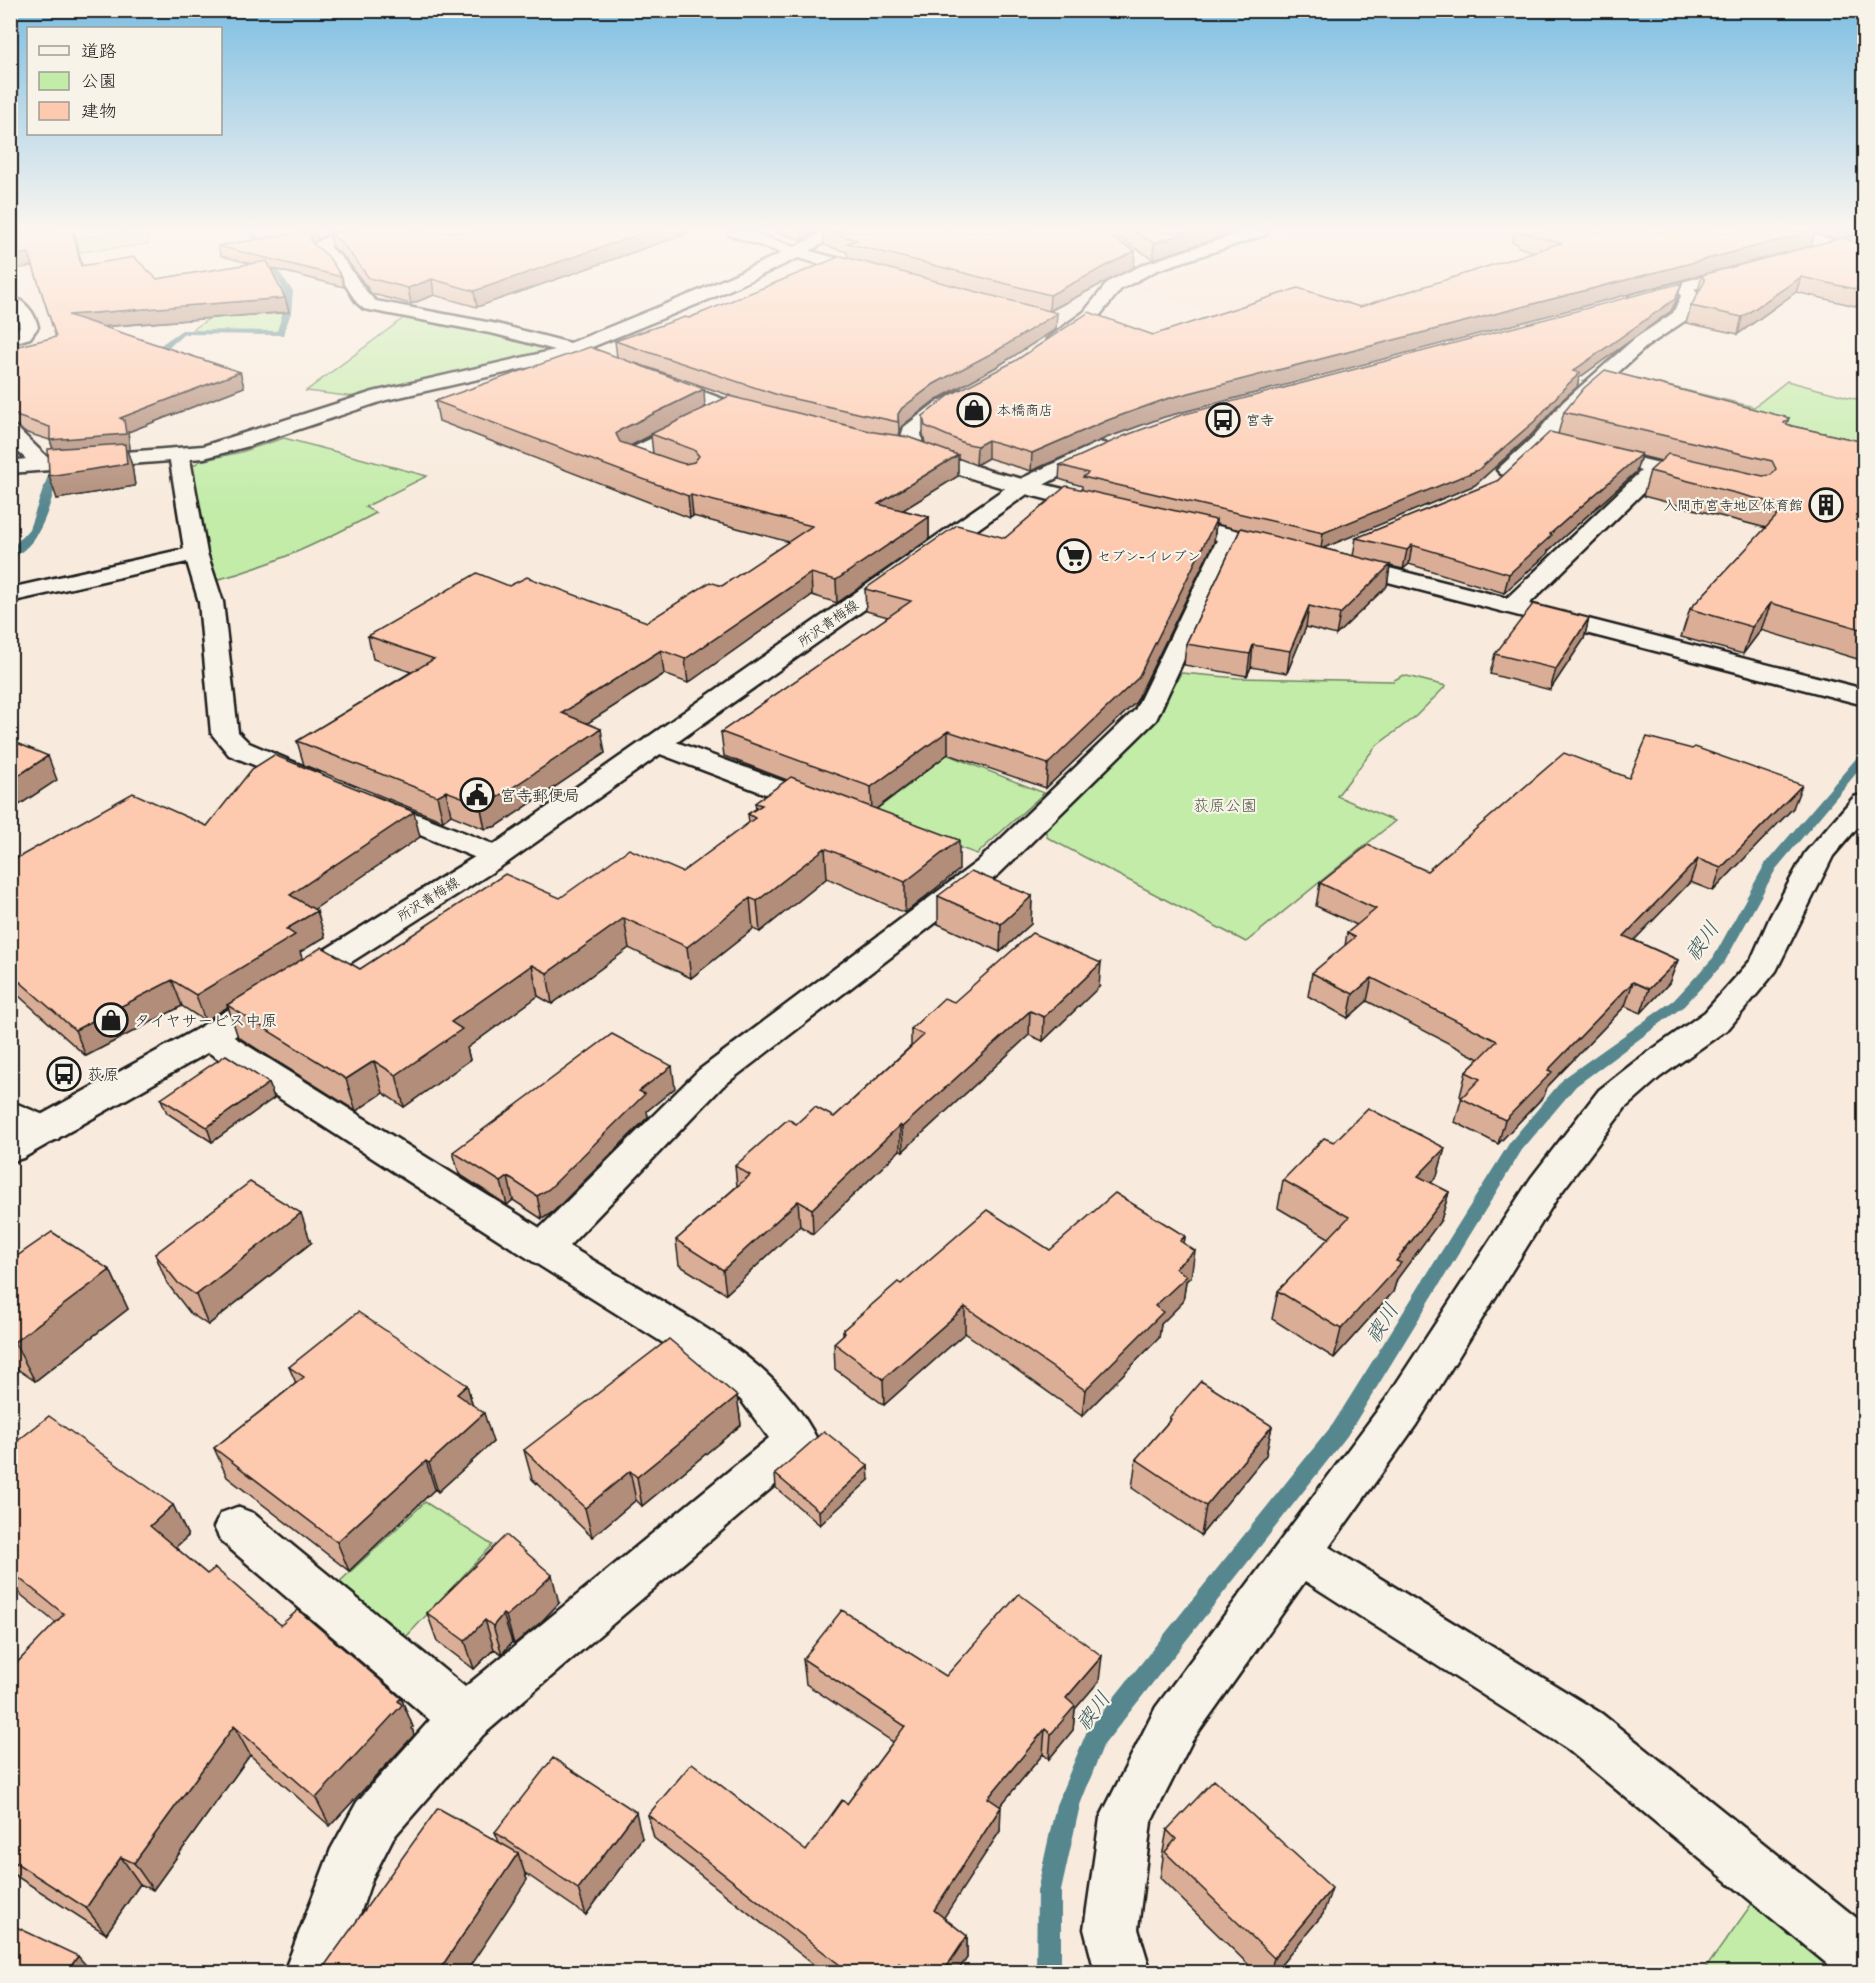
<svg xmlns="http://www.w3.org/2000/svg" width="1875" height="1983" font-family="'Patrick Hand','Klee One',sans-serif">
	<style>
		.built { fill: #fae1cf }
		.green { fill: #c2eca8; stroke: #6f8462; stroke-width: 1.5 }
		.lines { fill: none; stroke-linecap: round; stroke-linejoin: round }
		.stream { fill: #56868e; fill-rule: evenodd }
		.minor-casing { stroke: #1c1c1c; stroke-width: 5 }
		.major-casing { stroke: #1c1c1c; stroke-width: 5 }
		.minor { fill: #f7f3e8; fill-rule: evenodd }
		.major { fill: #f7f3e8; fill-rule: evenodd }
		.wall { fill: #daae96; stroke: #1c1c1c; stroke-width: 1.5; fill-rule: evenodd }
		.shaded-wall { fill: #b28d7a; stroke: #1c1c1c; stroke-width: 1.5 }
		.building { fill: #fecaaf; stroke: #1c1c1c; stroke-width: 1.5 }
		.labels { text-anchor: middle; stroke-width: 4.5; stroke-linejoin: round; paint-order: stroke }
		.far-poi-label { font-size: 14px; fill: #1c1c1c; stroke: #f7f3e8; text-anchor: start }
		.far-street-label { font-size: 14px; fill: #1c1c1c; stroke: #f7f3e8 }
		.poi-label { font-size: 16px; fill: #1c1c1c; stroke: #f7f3e8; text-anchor: start }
		.park-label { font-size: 16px; fill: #4e5a46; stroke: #f7f3e8 }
		.near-water-label { font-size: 21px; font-style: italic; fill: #3e5a5e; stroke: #f7f3e8 }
	</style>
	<rect width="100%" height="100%" fill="#f8ebdd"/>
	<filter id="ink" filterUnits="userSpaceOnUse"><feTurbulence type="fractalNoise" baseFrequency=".0167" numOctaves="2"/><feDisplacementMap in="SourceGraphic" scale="12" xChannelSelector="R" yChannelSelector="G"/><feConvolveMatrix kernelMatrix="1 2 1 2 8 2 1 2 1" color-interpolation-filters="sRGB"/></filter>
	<g filter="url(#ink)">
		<path class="built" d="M1296,232H1605L1612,252L1690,278L1360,366L1133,287L1232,251Z"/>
		<path class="green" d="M123,232H146L148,244L80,252L77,238Z
			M284,313L278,334L189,332L210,318Z
			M405,317L491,333L552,348L537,356L363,398L306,391Z
			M1623,375L1754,407L1787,381L1864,401V448L1608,376Z
			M284,438L427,476L365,507L376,513C321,542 272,566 212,581L189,468L200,461L241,452Z
			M1181,673L1238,678L1393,681L1403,675L1446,686L1416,716L1376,746L1337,796L1395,821L1246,942L1048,838L1044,828L1157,716Z
			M918,743L1044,793L977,854L869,815L909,785L880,773Z
			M425,1502L492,1545L405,1638L335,1586Z
			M1758,1895L1853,1972H1703Z"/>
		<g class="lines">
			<path class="stream" d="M249,232H257L269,258H263Z
				M271,261L293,291L291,313L283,335L184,334L168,348L148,357H142V353L162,344L182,330L277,331C289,295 287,293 267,263Z
				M55,467L60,470C51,499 43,546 10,558V550L29,529L50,470Z
				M1864,753V764L1776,869L1724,963L1684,1006L1576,1086L1522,1150L1347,1436L1103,1746L1080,1805L1061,1891V1972H1036L1037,1891L1056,1805L1087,1731L1333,1424L1510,1142L1564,1078L1674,1000L1713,958L1765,864L1860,754Z"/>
			<defs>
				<path id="minor" d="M334,232H354L330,246L331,249C352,263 357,285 376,301L497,324L570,343L698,291L782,253L730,235L728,232H751L795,247L822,232H841L810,251L878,269L880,273L872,278L798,258L710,299L587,349L734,403L764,410L767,414L764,418L757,420L721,411L575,357L386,400L249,446L204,458L190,459L207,553L223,602L238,732L249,743L317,772L321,778L317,784L307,786L229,755L211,733L199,602L187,562L10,602V588L184,549L170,461L10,473V461L26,459L10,444V426L17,428L48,458L203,446L373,392L555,350L495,334L364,309L357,303L332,264L315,251L314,244Z
					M1243,232H1267L1265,235L1157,270L1121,289L1096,320L1062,343H1050L1047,339L1084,312L1109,281L1145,264Z
					M1780,232H1805L1864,249V259L1782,235Z
					M1684,282L1690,283L1699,296L1686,320L1646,347L1577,410L1548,444L1515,474L1508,476L1501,474L1497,470L1501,466L1534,436L1563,402L1634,339L1673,313L1681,296L1676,287Z
					M10,296C25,300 35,313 38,327L30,338L10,344V333L20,327L19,318L10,311Z
					M961,390L968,392L971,396L921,433L923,446L990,471L1108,500L1111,505L1108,510L1100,512C1034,497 969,481 907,454L900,440L904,427L935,403Z
					M694,418L701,420L704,424L701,428L648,455L665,462L668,466L665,470C653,473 627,466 620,456L623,452Z
					M1596,448L1706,474L1709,479L1706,484L1698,485L1660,476L1529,604L1864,689V705L1338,569L1334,564L1338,559L1346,557L1507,598L1641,471L1589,458L1586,454L1589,450Z
					M1171,515L1286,542L1289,547L1286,552L1278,554L1237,544L1156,720L999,874L723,1086L569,1246C602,1266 635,1285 668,1305C727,1340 786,1377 818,1441L811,1454L483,1735L393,1838L372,1879L340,1972H284L331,1849L357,1802L430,1720L221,1541L214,1527L221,1513L237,1507L253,1513L465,1687L769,1438L741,1400L697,1364L529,1259L197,1045L192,1037L197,1029L209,1026L221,1029L540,1228L699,1070L977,862L1135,710L1217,540L1163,527L1160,522L1163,517Z
					M657,735L828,798L832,804L828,810L818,813L808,810L647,749L643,743L647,737Z
					M1864,794V820L1833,856L1776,971L1729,1028L1660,1077L1625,1108L1557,1198L1416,1425L1329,1547L1602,1714L1864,1924V1972H1837L1566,1748L1305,1581L1192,1741L1151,1822L1138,1929L1151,1972H1095L1084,1929L1100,1818L1156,1707L1386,1399L1531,1178L1599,1090L1636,1061L1705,1012L1751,960L1770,917L1805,853L1854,797Z
					M374,797L508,850L512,856L508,862L497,865L486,862L364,812L360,806L364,800Z
					M10,1101L58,1121L63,1130L58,1139L45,1143L10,1128Z"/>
				<path id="major" d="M1864,234V244L1811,258L1803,253L1805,250Z
					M1744,266L1750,268L1752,271L1750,274L1637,304L1631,303L1628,299L1631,295Z
					M1099,442L1106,444L1109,448L1106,452L1030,492L508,862L221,1045L23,1158L10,1162V1132L197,1029L486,850L1014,482Z"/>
			</defs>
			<use href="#minor" class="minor-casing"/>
			<use href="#major" class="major-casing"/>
			<use href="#minor" class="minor"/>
			<use href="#major" class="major"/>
		</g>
		<path class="wall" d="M10,232L82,265L157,279L252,264L221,256L218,246L318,239L313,244L342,277L344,287L270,268L285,298L289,312L103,327L240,372L244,387L128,432L130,449L127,450L132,466L135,486L57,499L53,449L50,440L24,432L18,426L11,424L10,348L56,337L33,266Z
			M329,232H691L477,307L434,295L411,304L372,294L346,259L333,247Z
			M775,232H817L803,240Z
			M823,232H1102L1135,251L1134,267L1050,311L1056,329L998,366L934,401L902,426L899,431V435L925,443L923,434V416L1153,335L1360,307L1534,252L1518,247V244L1512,242L1514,232H1864L1837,239L1815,233L1811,246L1164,417L1106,438L1031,471L988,458L976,465L958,458V476L903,510L929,517V539L837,603L812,595L688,683L664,674L587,723L605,753L497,826L485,829L451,815L443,821L304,765L297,741L411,672L373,659L368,636L509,586L647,622L722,586L789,542L693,516L690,518L439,421L435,401L617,357L615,341L689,318L848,258L847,252L824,245ZM635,363L737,398L705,407ZM651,435L653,454L631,446Z
			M1109,232H1236L1153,259Z
			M1864,243V308L1796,292L1738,334L1686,323L1691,306L1699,292L1698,291L1702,275Z
			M1678,296L1671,311L1579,378L1577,387L1561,401L1532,434L1475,485L1322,548L1353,556L1356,538L1497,481L1558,434L1564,412L1789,418L1787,424L1792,426L1864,442V661L1761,630L1743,654L1681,637L1690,609L1766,528L1643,496L1650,471L1661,461L1641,456L1636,472L1548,551L1547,554L1504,593L1409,564L1403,569L1390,566L1387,586L1336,635L1306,627L1287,673L1251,667L1247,676L1184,665L1186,644L1240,530L1216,524L1214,542L1136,702L1046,788L948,754L876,809L959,870L905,913L827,878L760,932L753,929L691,978L629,948L552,1004L538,996L467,1048L470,1060L404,1107L383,1093L356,1111L238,1037L228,1007L205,1021L182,1006L86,1056L10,988V862L207,826L420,837L314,909L325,937L300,952L302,959L360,969L560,898L682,872L749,823L748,814L756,809L755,803L787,780L724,756L721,732L888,617L866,611L865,589L1005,538L1082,489V486L1059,479L1060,465Z
			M1589,618L1584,639L1550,690L1490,674L1495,654Z
			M1864,667V686L1858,684Z
			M1629,778L1793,808L1713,891L1690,882L1634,940L1678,960L1669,983L1641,1013L1625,1006L1547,1087L1544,1096L1498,1144L1455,1122L1462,1097L1460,1096L1466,1072L1479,1059L1367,1001L1348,1018L1308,996L1312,973L1345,946L1347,933L1357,925L1316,906L1320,883L1427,871Z
			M938,896H1032L1031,924L1000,952L938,924Z
			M1099,987L1043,1041L1029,1035L903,1151L900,1150L813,1234L800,1226L726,1294L679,1265L676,1240L737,1186L735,1166L796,1124L834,1117L911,1046V1029L954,1002Z
			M269,1083L274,1098L212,1142L167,1113L161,1099Z
			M675,1088L647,1111L648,1117L553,1212L542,1219L513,1200L507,1205L459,1174L453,1152Z
			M1334,1142L1445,1148L1437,1176L1431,1183L1449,1192L1441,1220L1397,1279L1393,1292L1334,1358L1272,1319L1278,1291L1329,1238L1278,1208L1283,1180Z
			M1185,1236L1184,1244L1191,1277L1186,1281L1183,1302L1161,1324L1159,1338L1082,1416L965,1333L884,1405L835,1369L834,1343L843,1335V1330L901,1284L1050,1250Z
			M311,1243L208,1325L190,1313L167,1283L155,1254Z
			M10,1261L110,1270L128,1309L35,1381L10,1364Z
			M289,1367L472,1404L493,1442L438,1492L435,1489L349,1571L227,1477L214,1448L296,1383Z
			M737,1396L741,1425L642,1506L636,1500L592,1537L532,1479L524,1450Z
			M1169,1418L1272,1426L1266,1455L1201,1535L1132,1488L1136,1459L1169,1421Z
			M10,1447L173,1505L188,1536L175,1547L207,1574L281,1625L401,1698L413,1727L412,1728L414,1735L330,1826L250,1755L153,1890L140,1884L106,1934L10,1872V1670L56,1623L10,1586Z
			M775,1474L869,1480L820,1525L776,1488Z
			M559,1603L541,1622L514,1644L512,1642L502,1654L494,1649L474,1669L437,1641L427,1613Z
			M803,1659L946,1676L1099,1681L1075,1709L1073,1730L1049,1759L1043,1754L1000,1806V1831L943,1917L967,1936V1958L957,1972H823L654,1838L648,1815L806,1851L847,1804L893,1742L806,1684Z
			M1167,1830L1323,1914L1275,1972H1256L1160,1878L1163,1858L1162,1857Z
			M495,1832L642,1838L586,1915L525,1873L527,1880L499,1842Z
			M1864,1877V1888L1860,1885Z"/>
		<path class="shaded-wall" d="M73,232H74L85,279L81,266Z
			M313,232H316L318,239L312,244L310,235Z
			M646,232H691L477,307L474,291Z
			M803,232H817L803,240Z
			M1190,232H1236L1153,259L1154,243Z
			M1811,232H1815L1811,246L1164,417L1106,438L1031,471L1032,453L1108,420L1166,399Z
			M1839,232H1864L1837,239Z
			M1135,251L1134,267L1049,311L1050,295Z
			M29,253L33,266L10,270V256Z
			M1801,277L1796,292L1738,334L1742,317Z
			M432,279L434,295L411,304L408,288Z
			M1682,283L1678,296L1671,311L1579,378L1577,387L1561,401L1532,434L1475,485L1321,549L1323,533L1573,371Z
			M285,298L289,312L73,329L68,315Z
			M1057,313L1056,329L998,366L934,401L902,426L899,431L898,414L902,408L934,384Z
			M240,372L244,387L128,432L130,449L127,450L132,466L135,486L57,499L49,476L55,455L50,440L120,418Z
			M704,389L705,408L622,450L616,434L620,430Z
			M988,440V458L976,465L977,446Z
			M1641,454L1636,472L1548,551L1547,554L1504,593L1509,574L1550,534Z
			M958,455V476L879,525L878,504Z
			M691,495L693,516L690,518L688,496Z
			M929,517V539L837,603L836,580Z
			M1216,520L1214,542L1136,702L1046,788L1048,764Z
			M1412,545L1409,564L1403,569L1407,550Z
			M1390,565L1387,586L1336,635L1340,614Z
			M811,573L812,595L688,683L685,659Z
			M1771,603L1761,630L1743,654L1752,627Z
			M1309,606L1306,627L1287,673L1290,651Z
			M1589,618L1584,639L1550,690L1556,669Z
			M1253,645L1251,667L1247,676L1250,654Z
			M661,650L664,674L566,737L562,713Z
			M601,729L605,753L497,826L485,829L480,804Z
			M948,731V754L872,812L871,787Z
			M48,756L57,780L10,811V781Z
			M1802,785L1793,808L1713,891L1721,868Z
			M446,791L451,815L443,821L437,796Z
			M414,812L420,837L297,921L290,895Z
			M959,840V870L905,913V882Z
			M825,848L827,878L760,932L757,901Z
			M1698,859L1690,882L1616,959L1624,936Z
			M1032,896L1031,924L1000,952L1001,924Z
			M750,898L753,929L691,978L687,947Z
			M317,911L325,937L300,952L303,961L227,1005L228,1007L205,1021L196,995L286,929Z
			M624,918L629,948L552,1004L547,973Z
			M1678,960L1669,983L1641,1013L1649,989Z
			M1101,963L1099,987L1043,1041L1044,1017Z
			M532,965L538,996L467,1048L470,1060L404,1107L396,1075L451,1022Z
			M1372,978L1367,1001L1348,1018L1353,994Z
			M172,980L182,1006L86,1056L75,1030Z
			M1633,982L1625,1006L1547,1087L1544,1096L1498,1144L1505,1120L1548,1070Z
			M1030,1011L1029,1035L903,1151L902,1127Z
			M374,1061L383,1093L356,1111L346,1079Z
			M672,1066L675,1088L647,1111L648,1117L553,1212L542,1219L537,1196L639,1091Z
			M269,1083L274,1098L212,1142L207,1127Z
			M900,1125V1150L813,1234L812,1209Z
			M1445,1148L1437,1176L1411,1205L1418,1176Z
			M508,1177L513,1200L507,1205L501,1182Z
			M1449,1192L1441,1220L1397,1279L1393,1292L1334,1358L1341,1329L1396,1261Z
			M798,1201L800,1226L726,1294L723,1270Z
			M301,1213L311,1243L208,1325L196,1295Z
			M1185,1236L1182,1262L1195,1251L1191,1277L1186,1281L1183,1302L1161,1324L1159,1338L1082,1416L1085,1390L1155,1306L1175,1268L1180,1241Z
			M110,1270L128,1309L35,1381L14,1342Z
			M965,1307V1333L884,1405L883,1379Z
			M467,1385L475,1414L457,1394Z
			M737,1396L741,1425L642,1506L637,1477Z
			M484,1413L493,1442L438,1492L429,1463Z
			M1272,1426L1266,1455L1201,1535L1206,1506Z
			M426,1461L435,1489L349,1571L337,1542Z
			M868,1466L869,1480L820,1525L819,1511Z
			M630,1471L636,1500L592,1537L585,1508Z
			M173,1505L188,1536L166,1556L150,1526Z
			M552,1575L559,1603L541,1622L514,1644L506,1616Z
			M503,1614L512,1642L502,1654L493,1626Z
			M485,1620L494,1649L474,1669L465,1641Z
			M1102,1656L1099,1681L1075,1709L1073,1730L1049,1759L1051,1734L1066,1698Z
			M401,1698L413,1727L412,1728L414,1735L330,1826L316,1798Z
			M234,1726L250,1755L153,1890L134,1863Z
			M1045,1729L1043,1754L987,1822L988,1798Z
			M1001,1807L1000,1831L934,1933V1910Z
			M636,1812L642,1838L586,1915L578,1889Z
			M518,1853L527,1880L466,1972H438Z
			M121,1857L140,1884L106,1934L86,1908Z
			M1332,1888L1323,1914L1275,1972H1270L1274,1958Z
			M967,1936V1958L957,1972H943Z
			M78,1956L92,1972H67Z
			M899,1963V1972H893Z"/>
		<path class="building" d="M10,232H73L81,266L134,257L157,279L267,261L285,298L68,315L240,372L120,418L124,420L126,434L50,440V427L19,417L10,410V348L56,337L29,253L10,256Z
			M303,232H313L310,235L311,242L328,256L342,277L218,246Z
			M329,232H646L474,291L432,279L408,288L369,278L343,244Z
			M829,232H1102L1135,251L1050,295L847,243L857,240Z
			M1135,232H1190L1154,243Z
			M1521,232H1811L1166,399L1108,420L1032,453L988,440L977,446L964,443L925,426L923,416L950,395L1015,361L1089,312L1153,335L1298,288L1360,307L1561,243Z
			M1842,238L1864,244V291L1801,277L1742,317L1691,306L1705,281L1702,275Z
			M841,256L1057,313L998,350L934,384L902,408L898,414V422L781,396L615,341L685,317L689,318Z
			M1682,283L1675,299L1573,371L1580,373L1565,387L1536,420L1478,470L1323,533L1083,477L1088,473L1060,465L1124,436L1181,415Z
			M590,347L704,389L620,430L616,434L620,442L678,462L685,464L694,462L699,456L694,450L651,434L729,396L874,432L908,437L958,455L878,504L929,517L836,580L811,573L685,659L661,650L562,713L601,729L492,801L480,804L446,791L437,796L297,741L434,659L368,636L477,573L509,586L527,577L647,622L710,582L722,586L812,526L691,495L688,496L435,401Z
			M1605,370L1789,418L1784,423L1792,426L1864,442V630L1771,603L1752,627L1690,609L1786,506L1650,471L1668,454L1763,476L1771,475L1776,469L1772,461L1564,412L1584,388Z
			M1550,432L1641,454L1550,534L1552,535L1509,574L1412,545L1407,550L1356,538L1497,481Z
			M125,444L127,464L49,476L48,449Z
			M1066,486L1216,520L1138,678L1048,764L948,731L871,787L721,732L911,601L865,589L957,525L1005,538Z
			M1241,528L1390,565L1340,614L1309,606L1290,651L1253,645L1250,654L1186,644Z
			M1533,604L1589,618L1556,669L1495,654Z
			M1647,737L1692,749L1695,747L1802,785L1721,868L1698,859L1624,936L1678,960L1649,989L1633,982L1548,1070L1552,1072L1505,1120L1461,1098L1480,1079L1466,1072L1497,1041L1372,978L1353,994L1312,973L1355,937L1347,933L1376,909L1320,883L1368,845L1427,871L1564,753L1629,778Z
			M10,740L48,756L10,781Z
			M274,755L414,812L290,895L317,911L286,929L295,935L196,995L172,980L75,1030L10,973V862L133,793L207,826L252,769Z
			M791,777L959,840L905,882L825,848L757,901L750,898L687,947L624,918L547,973L532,965L451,1022L462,1029L396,1075L374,1061L346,1079L227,1005L322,947L360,969L505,874L560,898L629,849L682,872L755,818L748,814L762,805L755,803Z
			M971,871L1032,896L1001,924L938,896Z
			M1032,933L1101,963L1044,1017L1030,1011L902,1127L900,1125L812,1209L798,1201L723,1270L676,1240L750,1175L735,1166L788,1119L796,1124L815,1107L834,1117L924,1035L911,1029L944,998L954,1002Z
			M612,1034L672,1066L639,1091L645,1094L549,1189L537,1196L508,1177L501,1182L453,1152Z
			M226,1055L269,1083L207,1127L161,1099Z
			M1368,1108L1445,1148L1418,1176L1449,1192L1396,1261L1401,1263L1341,1329L1278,1291L1349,1217L1283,1180L1324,1138L1334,1142Z
			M250,1182L301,1213L196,1295L178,1283L155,1254Z
			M1115,1193L1185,1236L1180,1241L1195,1251L1175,1268L1187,1276L1155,1306L1163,1312L1085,1390L965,1307L883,1379L834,1343L845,1333L843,1330L898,1282L901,1284L987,1210L1050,1250Z
			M52,1232L110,1270L14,1342L10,1340V1261Z
			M358,1312L467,1385L457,1394L484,1413L429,1463L426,1461L337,1542L214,1448L304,1377L289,1367Z
			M669,1339L737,1396L637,1477L630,1471L585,1508L524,1450Z
			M1201,1381L1272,1426L1206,1506L1136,1459L1171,1419L1169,1418Z
			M49,1416L173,1505L150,1526L207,1574L215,1568L281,1625L298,1610L401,1698L398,1701L402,1705L316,1798L234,1726L134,1863L121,1857L86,1908L10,1859V1670L64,1614L10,1571V1447Z
			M824,1431L868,1466L819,1511L775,1474Z
			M506,1535L552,1575L533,1593L506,1616L503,1614L493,1626L485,1620L465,1641L427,1613Z
			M1019,1594L1102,1656L1066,1698L1075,1706L1051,1734L1045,1729L988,1798L1001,1807L934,1910L967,1936L943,1972H911L899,1963L893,1972H849L648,1815L692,1763L806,1851L842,1800L847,1804L905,1726L803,1659L842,1610L946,1676Z
			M553,1758L636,1812L578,1889L495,1832Z
			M1214,1780L1332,1888L1274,1958L1165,1852L1176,1839L1167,1830Z
			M438,1808L518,1853L438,1972H320Z
			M10,1924L78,1956L67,1972H10Z"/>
	</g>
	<linearGradient id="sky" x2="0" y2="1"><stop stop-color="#7dbee2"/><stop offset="0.45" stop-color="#fcf6f0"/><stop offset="1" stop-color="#fcf6f0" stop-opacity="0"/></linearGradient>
	<rect width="1875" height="510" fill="url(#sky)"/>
	<defs>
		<symbol id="shop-ring" viewBox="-11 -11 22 22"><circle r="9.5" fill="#f7f3e8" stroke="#1c1c1c" stroke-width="1.5"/><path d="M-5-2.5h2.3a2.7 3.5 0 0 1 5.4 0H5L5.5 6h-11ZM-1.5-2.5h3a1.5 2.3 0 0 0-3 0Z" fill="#1c1c1c"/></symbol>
		<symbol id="bus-ring" viewBox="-11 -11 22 22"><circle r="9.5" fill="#f7f3e8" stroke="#1c1c1c" stroke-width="1.5"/><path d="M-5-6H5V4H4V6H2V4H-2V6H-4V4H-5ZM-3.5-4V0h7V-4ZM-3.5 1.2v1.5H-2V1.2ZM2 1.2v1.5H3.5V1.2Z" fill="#1c1c1c"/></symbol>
		<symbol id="building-ring" viewBox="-11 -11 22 22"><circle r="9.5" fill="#f7f3e8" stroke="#1c1c1c" stroke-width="1.5"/><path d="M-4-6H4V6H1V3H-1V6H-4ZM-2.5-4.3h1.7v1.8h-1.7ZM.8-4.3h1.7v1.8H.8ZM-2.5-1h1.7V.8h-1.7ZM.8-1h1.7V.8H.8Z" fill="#1c1c1c"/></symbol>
		<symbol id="supermarket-ring" viewBox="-11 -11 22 22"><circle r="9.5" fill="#f7f3e8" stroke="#1c1c1c" stroke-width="1.5"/><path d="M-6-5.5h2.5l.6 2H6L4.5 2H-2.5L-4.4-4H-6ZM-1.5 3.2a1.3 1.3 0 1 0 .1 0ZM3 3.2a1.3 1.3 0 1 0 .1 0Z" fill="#1c1c1c"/></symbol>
		<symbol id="civic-ring" viewBox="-11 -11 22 22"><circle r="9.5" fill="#f7f3e8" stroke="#1c1c1c" stroke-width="1.5"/><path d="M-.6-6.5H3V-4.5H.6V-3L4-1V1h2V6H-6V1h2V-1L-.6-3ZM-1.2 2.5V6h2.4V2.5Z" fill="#1c1c1c"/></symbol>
	</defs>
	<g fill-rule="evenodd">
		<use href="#shop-ring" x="955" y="391" width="38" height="38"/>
		<use href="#bus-ring" x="1204" y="401" width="38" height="38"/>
		<use href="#building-ring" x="1807" y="486" width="38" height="38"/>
		<use href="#supermarket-ring" x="1055" y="537" width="38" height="38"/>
		<use href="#civic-ring" x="458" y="776" width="38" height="38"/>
		<use href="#shop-ring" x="92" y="1001" width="38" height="38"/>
		<use href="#bus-ring" x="45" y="1055" width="38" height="38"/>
	</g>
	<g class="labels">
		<g class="far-poi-label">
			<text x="997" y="415">本橋商店</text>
			<text x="1246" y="425">宮寺</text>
			<text x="1803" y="510" text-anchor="end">入間市宮寺地区体育館</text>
			<text x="1097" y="561">セブン-イレブン</text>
		</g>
		<g class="far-street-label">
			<text transform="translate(828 623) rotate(-35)" y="5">所沢青梅線</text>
			<text transform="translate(428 899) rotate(-32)" y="5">所沢青梅線</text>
		</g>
		<g class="poi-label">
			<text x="500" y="801">宮寺郵便局</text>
			<text x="134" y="1026">タイヤサービス中原</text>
			<text x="87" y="1080">荻原</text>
		</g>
		<g class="park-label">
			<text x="1225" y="811">荻原公園</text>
		</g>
		<g class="near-water-label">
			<text transform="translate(1702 941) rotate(-55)" y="7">禊川</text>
			<text transform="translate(1382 1323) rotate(-58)" y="7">禊川</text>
			<text transform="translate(1093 1711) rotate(-54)" y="7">禊川</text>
		</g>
	</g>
	<rect width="1875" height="1983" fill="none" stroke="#f7f3e8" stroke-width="36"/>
	<rect x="18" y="18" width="1839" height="1947" fill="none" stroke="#1c1c1c" stroke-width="2" filter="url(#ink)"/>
	<rect x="27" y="27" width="195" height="108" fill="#f7f3e8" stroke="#9f9d96" stroke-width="1.5"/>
	<rect x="39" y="46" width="30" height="9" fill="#f7f3e8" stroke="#9f9d96" stroke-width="1.5"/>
	<text x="81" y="57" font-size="18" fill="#1c1c1c">道路</text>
	<rect x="39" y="72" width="30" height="18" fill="#c2eca8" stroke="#9f9d96" stroke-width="1.5"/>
	<text x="81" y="87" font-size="18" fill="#1c1c1c">公園</text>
	<rect x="39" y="102" width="30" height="18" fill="#fecaaf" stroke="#9f9d96" stroke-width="1.5"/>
	<text x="81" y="117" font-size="18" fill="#1c1c1c">建物</text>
</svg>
